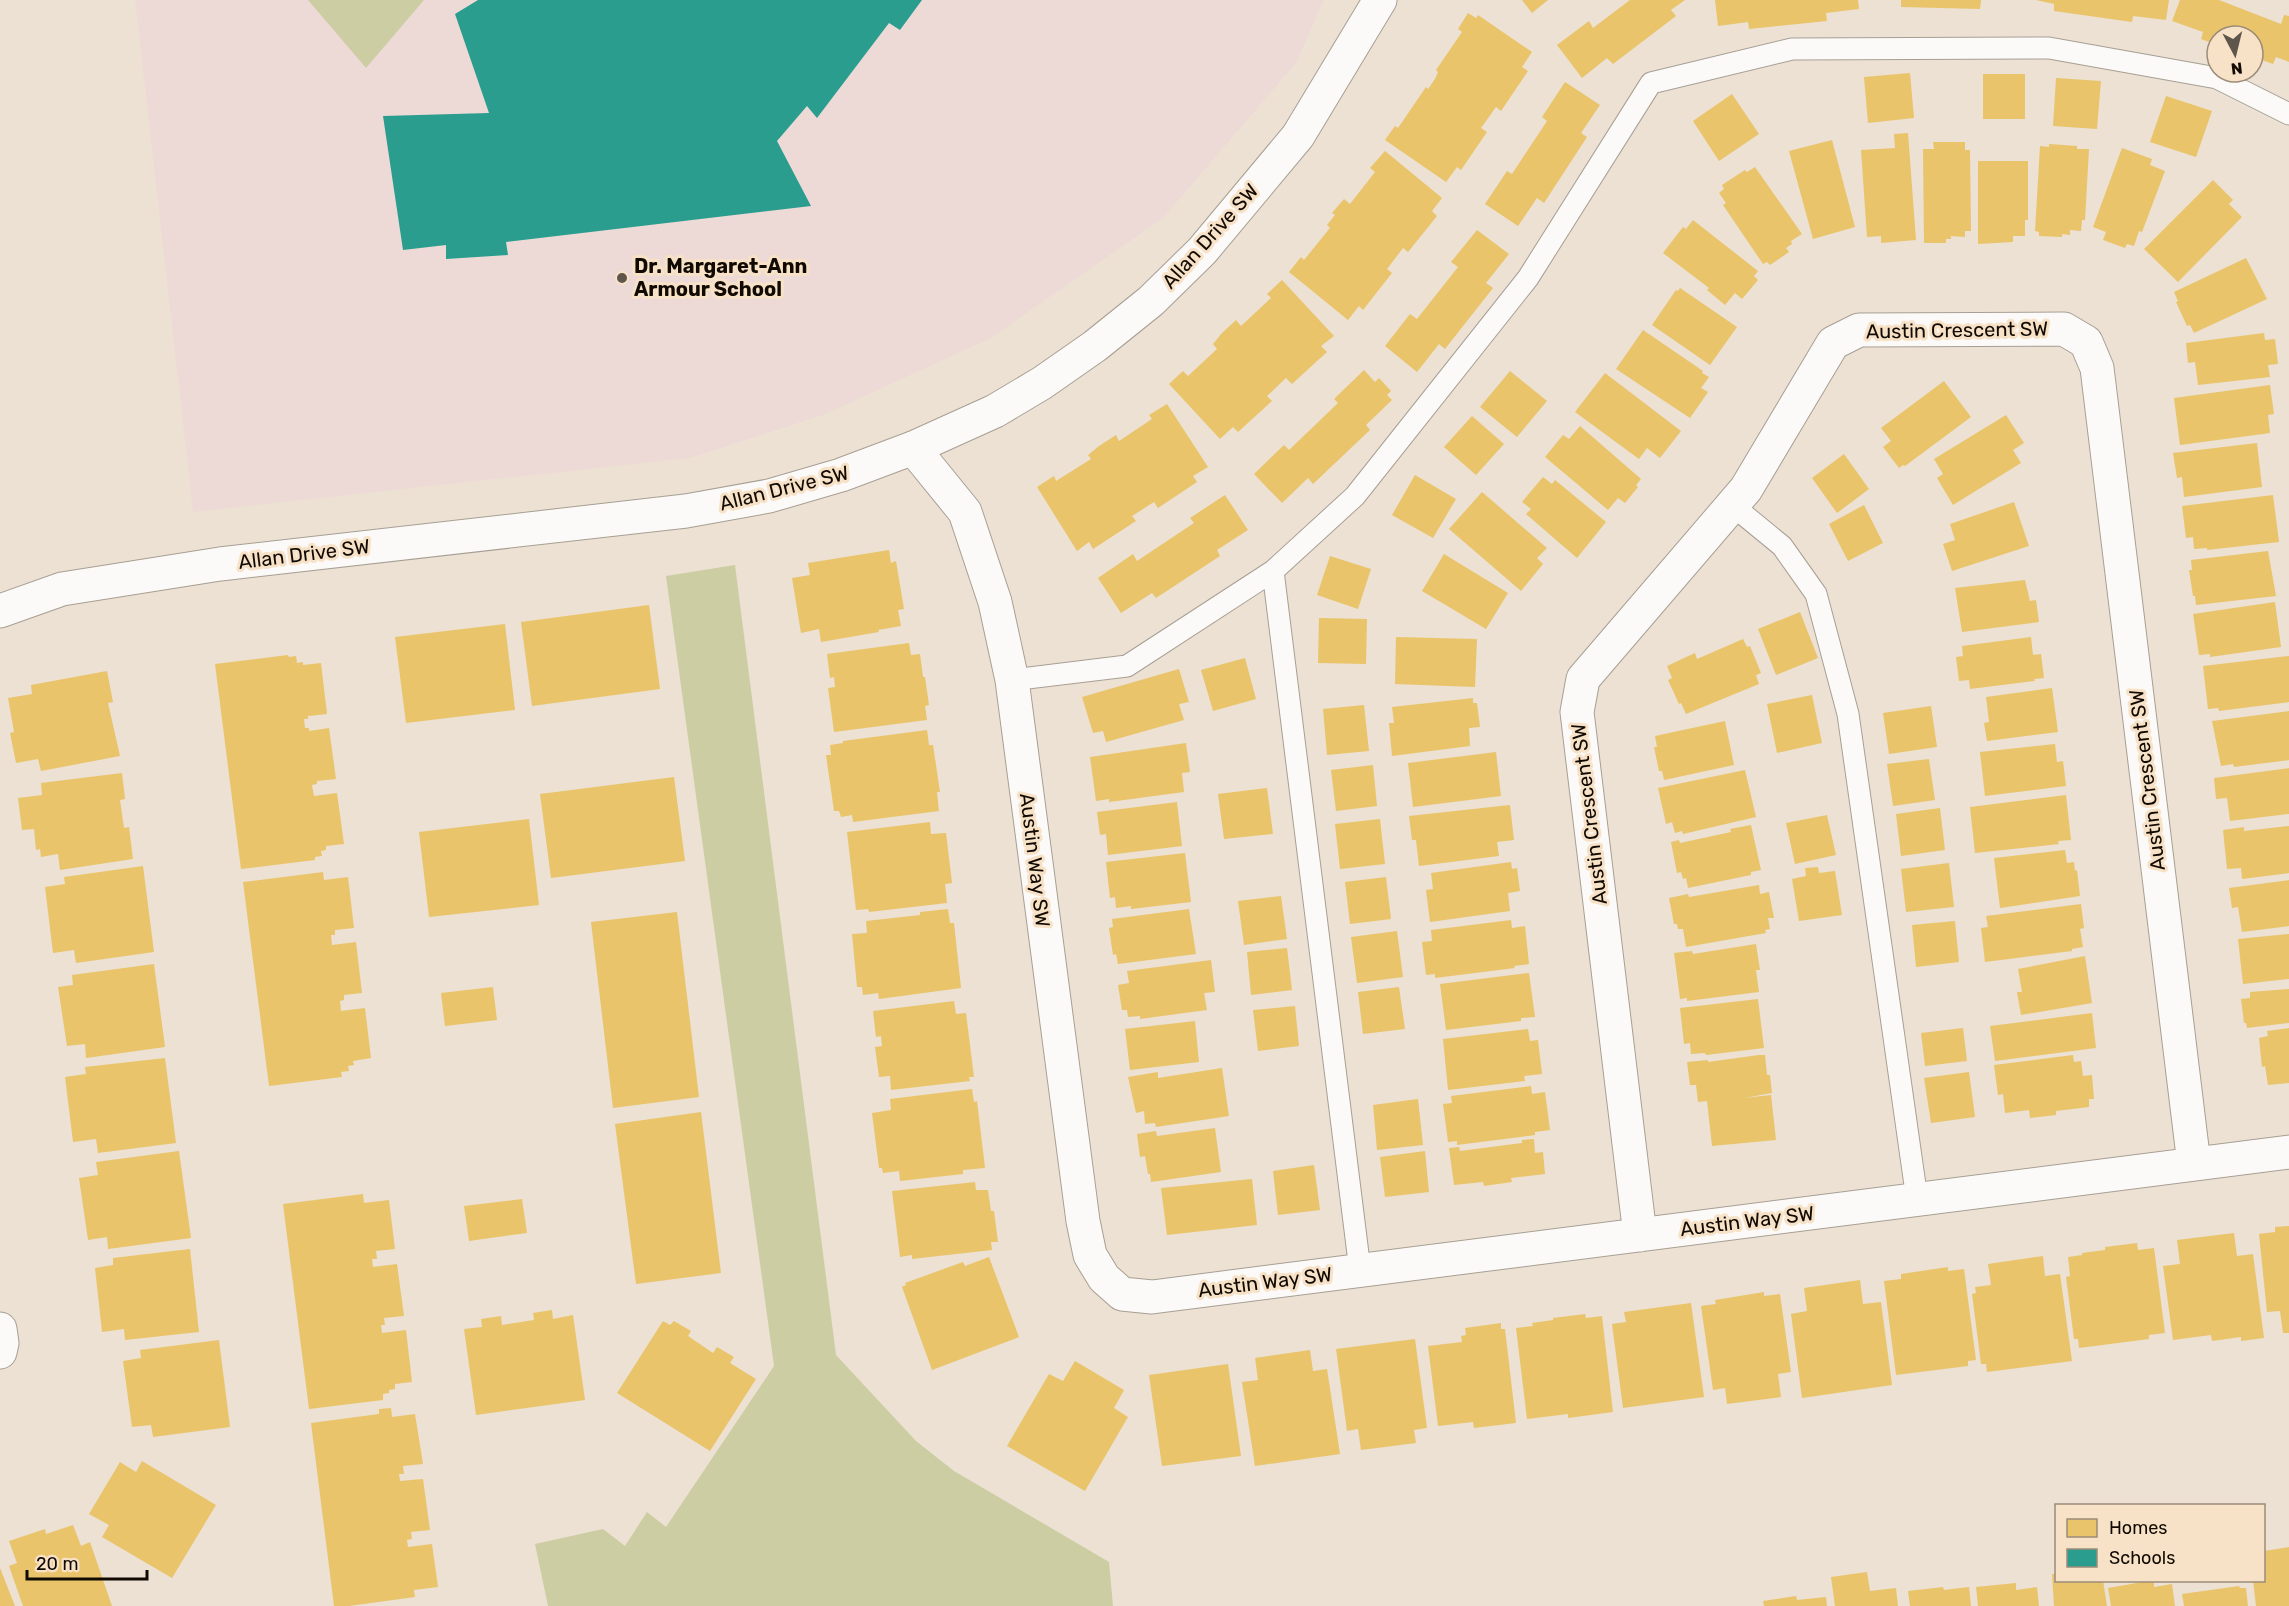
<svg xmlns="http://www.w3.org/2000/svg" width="2289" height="1606" font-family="Rubik,sans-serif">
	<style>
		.education { fill: #eddad6 }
		.green { fill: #cccda3 }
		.homes { fill: #e9c46a }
		.schools { fill: #2a9d8f }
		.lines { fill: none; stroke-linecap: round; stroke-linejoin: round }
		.service-casing { stroke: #a79f94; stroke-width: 23 }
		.minor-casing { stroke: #a79f94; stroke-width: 35 }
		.tertiary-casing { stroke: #a79f94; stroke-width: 35 }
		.service { stroke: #fcfaf8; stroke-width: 21 }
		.minor { stroke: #fcfaf8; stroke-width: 33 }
		.tertiary { stroke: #fcfaf8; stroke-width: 33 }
		.poi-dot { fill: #5e554b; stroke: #f7e2c7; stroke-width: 2 }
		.labels { text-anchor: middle; stroke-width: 6; stroke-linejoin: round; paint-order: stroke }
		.street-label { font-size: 20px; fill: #110a03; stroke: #f7e2c7 }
		.poi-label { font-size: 20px; font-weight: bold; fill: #110a03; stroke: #f7e2c7; text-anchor: start }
	</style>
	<rect width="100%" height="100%" fill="#ece1d2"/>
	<path class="education" d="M135,0H1324L1296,63L1163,218L991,338L823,415L690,458L193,512Z"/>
	<path class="green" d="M308,0H424L366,68Z
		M735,565L836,1355L916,1441L954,1471L1109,1562L1113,1606H548L535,1544L603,1529L625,1546L647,1512L666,1527L774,1366L666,576Z"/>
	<path class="homes" d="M1522,0H1548L1532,13Z
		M1630,0H1685L1671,10L1676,16L1613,64L1607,58L1582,78L1557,45L1589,21L1593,28Z
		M1715,0H1858L1859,9L1826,13L1827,21L1749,29L1748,22L1718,26Z
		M1901,0H1981L1980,9L1901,7Z
		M2036,0H2169L2166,20L2133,16L2132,22L2054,11V4Z
		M2180,0H2219L2281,24L2284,15L2289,16V62L2276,57L2273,64L2253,57V36H2217V45L2201,39L2203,32L2172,21Z
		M1468,13L1476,18L1478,15L1532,52L1522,67L1528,71L1501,111L1496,107L1481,128L1487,132L1461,170L1457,167L1446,182L1385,140L1395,126L1398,128L1426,87L1428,89L1435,79L1438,72L1436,70L1462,32L1458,29Z
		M1910,73L1914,118L1868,123L1864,77Z
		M1983,74H2025V119H1983Z
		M2056,78L2101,81L2097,129L2053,126Z
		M1565,82L1600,105L1581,133L1587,137L1544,203L1537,198L1518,226L1485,204L1507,171L1512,174L1547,121L1542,117Z
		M1732,94L1759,134L1719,161L1693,121Z
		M2166,96L2212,111L2196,157L2150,142Z
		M1908,133L1916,240L1881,243V236L1867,237L1861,150L1895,148L1894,134Z
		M1832,140L1855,227L1813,239L1789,151Z
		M1933,142H1965V150H1970L1971,231H1965V237L1951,236V239H1946V243H1924L1923,149H1934Z
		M2049,144L2077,146V149H2089L2085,220H2082L2081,231L2070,230V235L2062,234V237L2039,236V232L2035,231L2040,146L2049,147Z
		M2122,148L2152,159L2150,165L2165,171L2142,232L2139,231L2134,246L2127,244L2125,248L2103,240L2106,232L2093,227Z
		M1385,151L1442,198L1432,211L1437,216L1408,252L1403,248L1387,269L1392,273L1363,310L1359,306L1348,320L1289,272L1301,257L1304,260L1330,228L1327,225L1335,215L1332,213L1344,199L1350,204L1375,172L1370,168Z
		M1978,161H2028V220H2025V236H2013V242L1978,244Z
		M1755,167L1802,234L1791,241L1792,244L1786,248L1789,252L1770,265L1767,262L1763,264L1723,205L1726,203L1719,193L1724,189L1722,185L1745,170L1747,172Z
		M2213,180L2233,200L2229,204L2242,217L2178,282L2144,249Z
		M1693,220L1758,271L1754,276L1758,280L1742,299L1735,293L1725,305L1707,290L1709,288L1663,253L1683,227L1686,229Z
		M1477,230L1509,254L1486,283L1493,288L1445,349L1439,344L1417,372L1385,346L1410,314L1417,319L1458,267L1451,262Z
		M2246,258L2267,299L2194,333L2190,325L2187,326L2176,302L2178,301L2174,292Z
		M1282,280L1334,336L1321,346L1327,352L1292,384L1286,378L1267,396L1272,401L1238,432L1233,427L1220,439L1169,384L1183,371L1188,376L1217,349L1213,344L1222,333L1236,320L1241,326L1271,298L1267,294Z
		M1680,288L1737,327L1710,365L1652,325L1676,290L1678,291Z
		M1643,330L1703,371L1702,373L1709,377L1701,388L1708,392L1690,418L1616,369Z
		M2264,333L2265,340L2275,339L2278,364L2268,365L2270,377L2198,385L2195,362L2188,363L2186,343Z
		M1364,370L1375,382L1379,378L1391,391L1387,395L1392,400L1366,425L1370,430L1313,484L1308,478L1282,503L1254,474L1284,445L1289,450L1338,403L1334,399Z
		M1510,371L1547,401L1517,437L1480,407Z
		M1605,373L1681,431L1660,458L1647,448L1639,459L1575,412Z
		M1944,381L1971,417L1905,466L1903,465L1899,468L1883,447L1891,441L1881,428Z
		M2270,385L2274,414L2268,415L2270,433L2180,445L2174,398Z
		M1167,404L1208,467L1193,476L1197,482L1158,508L1154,502L1132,516L1136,521L1093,549L1089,542L1077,551L1037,487L1054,476L1056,481L1091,459L1088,455L1099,446L1116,435L1119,441L1152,419L1149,415Z
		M2006,415L2024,443L2013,450L2021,463L1953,505L1937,478L1943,474L1934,459Z
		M1472,416L1504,444L1476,475L1444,447Z
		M1580,426L1641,479L1636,485L1638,487L1625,503L1618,498L1608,510L1545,457L1563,435L1569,439Z
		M2257,443L2262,487L2184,497L2182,477L2177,478L2173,453Z
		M1844,454L1869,489L1837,513L1812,478Z
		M1415,475L1456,499L1433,538L1392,515Z
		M1543,477L1552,484L1555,480L1606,522L1577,558L1526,514L1531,509L1522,502Z
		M1482,492L1547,548L1537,558L1543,564L1521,591L1449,529Z
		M1225,495L1248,530L1217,550L1220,556L1156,598L1152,593L1121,613L1098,578L1133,554L1137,561L1194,523L1190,518Z
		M2273,495L2279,542L2207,550V548L2194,549L2193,537L2186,538L2182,506Z
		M2014,502L2029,546L1952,571L1943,544L1955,540L1950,524Z
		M1864,505L1883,543L1848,561L1829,524Z
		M889,550L891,563L896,561L904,609L898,610L901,626L878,630L879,632L821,642L819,629L801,633L792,578L810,575L808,563Z
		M2268,551L2276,596L2196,605L2195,596H2193L2189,570H2192L2191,560Z
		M1444,554L1508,593L1486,629L1422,591Z
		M1330,556L1371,569L1358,609L1317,595Z
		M2025,580L2030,601L2036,600L2039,622L1962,632L1955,588Z
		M2275,602L2281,647L2210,657V654L2199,655L2193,614Z
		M649,605L660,689L532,706L521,622Z
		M1800,612L1818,658L1776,675L1758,629Z
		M1319,618L1367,619L1366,664L1318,663Z
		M505,624L515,710L406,723L395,637Z
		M1396,637L1477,639L1475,687L1395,684Z
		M2031,637L2033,655L2041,654L2044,678L2034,679L2035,681L1970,689L1969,680L1959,681L1956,657L1963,656L1962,646Z
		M1743,639L1747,647L1750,646L1761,673L1756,675L1759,684L1686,714L1681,703L1679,704L1668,680L1672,678L1667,666L1695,653L1697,659Z
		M909,643L911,655L920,654L923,677H925L929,705L925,706L927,720L834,732L828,688L835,687L834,677L830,678L827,654Z
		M288,655L289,657L296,656L297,663L303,662V665L321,663L327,714L308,716V719H304L305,728H309V731L329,728L336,779L317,781V784L312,785L314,796L337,793L344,844L326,846V850L321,851L322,856L315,857V860L241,869L215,664Z
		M2289,656V702L2219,711L2218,708L2208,709L2203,666Z
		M1245,658L1256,699L1213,711L1201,670Z
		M1179,669L1189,702L1179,704L1184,720L1106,742L1103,731L1093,733L1082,697Z
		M107,671L113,702L108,703L120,756L41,771L38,759L16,763L10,733L14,732L8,698L32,694L31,685Z
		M2052,688L2058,732L1987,741L1984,723L1989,722L1986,697Z
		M1812,695L1822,743L1777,753L1767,704Z
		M1473,698V703H1477L1480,727L1469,728L1470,746L1392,756L1389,723H1394L1392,707Z
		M1364,705L1369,751L1327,755L1323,709Z
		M1931,706L1937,747L1889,754L1883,713Z
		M2289,711V760L2234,767L2233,764L2221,766L2212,721Z
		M1725,721L1734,765L1664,780L1662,771H1659L1654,747H1657L1655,736Z
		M927,730L929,745H933L940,792H937L939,811L853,822L852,815L841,817L839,811H834L826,755H831L830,745L843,743V741Z
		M1186,743L1190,772L1182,773L1184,792L1109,802V799L1096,801L1090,757Z
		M2055,744L2057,762L2063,761L2066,786L1985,796L1980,752Z
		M1496,752L1501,796L1413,807L1408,763Z
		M1929,759L1935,800L1893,806L1887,764Z
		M1373,765L1377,806L1336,811L1331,770Z
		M2289,768V814L2230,821L2227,798L2216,799L2214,778Z
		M1745,770L1756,817L1683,834L1682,831L1675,833L1672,822L1666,824L1658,788Z
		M122,773L125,799L120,800L124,828L129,827L133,859L60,870L58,854L41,857L40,849L36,850L34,829L22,830L18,798L42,795L41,783Z
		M674,777L685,861L551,878L540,794Z
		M1267,788L1273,834L1224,839L1218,794Z
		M2066,795L2071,840L2058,841L2059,844L1975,853L1970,807Z
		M1177,802L1182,846L1108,855L1106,834L1100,835L1097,812Z
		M1510,805L1514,840L1497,842L1499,856L1419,866L1416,840H1412L1409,816Z
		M1940,808L1945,850L1901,856L1896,814Z
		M1827,815L1836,855L1795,864L1786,823Z
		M529,819L539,905L429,917L419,832Z
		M1380,819L1385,864L1340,869L1335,824Z
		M930,822L931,834L946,833L952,883L945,884L947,903L869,912L868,909L856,910L847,832Z
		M1751,825L1761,870L1751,872V875L1688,888L1686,878L1683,879L1681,872L1677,873L1671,842L1679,840L1680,843L1731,832L1730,829Z
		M2289,826V873L2242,879L2241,868L2227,869L2223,830L2244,827V831Z
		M2065,850L2067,863L2074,862L2075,871L2077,870L2080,896L2000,908L1994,858Z
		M1185,853L1191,902L1131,909V906L1116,908L1115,897L1110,898L1106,862Z
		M1511,862L1512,869L1517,868L1520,891L1508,893L1510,911L1430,922L1426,890L1433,889L1431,873Z
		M1949,863L1954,907L1906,912L1901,869Z
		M143,866L154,952L76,963L74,950L53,953L45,887L65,884L64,877Z
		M1818,867L1819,873L1835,871L1842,915L1799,921L1792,879L1806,876L1805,868Z
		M323,872L324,880L348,877L354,928L335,930V935H331L332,945L356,942L362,993L344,995V1000L340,1001L341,1011L365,1008L371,1058L353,1061L354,1065L348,1066L349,1071L341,1072L342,1077L269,1086L243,882Z
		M1386,877L1391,919L1350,924L1345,882Z
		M2289,880V926L2242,932L2238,907L2232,908L2229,888Z
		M1759,885L1760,894L1769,892L1774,918H1768L1770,929L1765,930L1766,933L1686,947L1683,929H1678L1677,924H1674L1669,898L1688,894L1689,897Z
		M1281,896L1287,939L1244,945L1238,901Z
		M2081,904L2084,928L2080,929L2083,947L2072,949V951L1985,962L1981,928L1988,927L1986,916Z
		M948,909L950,923H954L961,988L879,999L878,993L863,995L862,987H857L852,934L867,933L866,921L920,915V912Z
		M1189,909L1196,954L1118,964L1116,954L1113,955L1109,928L1113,927L1112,919Z
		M677,912L699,1097L613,1108L591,922Z
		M1511,920L1512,928L1525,926L1529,964L1514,966L1515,968L1435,978V974L1426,975L1422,942L1432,941L1431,930Z
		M1955,921L1959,962L1916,967L1912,925Z
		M1397,931L1403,977L1357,983L1351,937Z
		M2289,934V979L2243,984L2238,939Z
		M1756,944L1760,970H1756L1759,992L1687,1001V998L1680,999L1674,953L1692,951L1693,954Z
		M1287,948L1292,990L1251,995L1247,952Z
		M2085,956L2092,1003L2021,1015L2017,992H2022L2018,969Z
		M1211,960L1215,992L1204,993L1207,1010L1140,1019V1016L1128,1017L1127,1010H1122L1118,985L1129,983L1127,971Z
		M154,964L165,1047L86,1058L85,1044L67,1046L58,987L73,985L72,975Z
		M1529,973L1535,1017L1521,1018V1021L1446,1030L1440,984Z
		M493,987L497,1020L445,1026L441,993Z
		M1399,987L1405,1029L1363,1034L1358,992Z
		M2289,989V1023L2247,1028L2246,1023H2244L2241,999L2250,998V992Z
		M1758,999L1764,1048L1706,1055L1705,1053L1691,1054L1690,1043L1684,1044L1680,1008Z
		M954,1001L956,1014L966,1013L974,1077H969L970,1081L891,1090L890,1076L879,1077L875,1047L882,1046L881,1036L876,1037L873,1011Z
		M1295,1006L1299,1046L1258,1051L1253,1010Z
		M2092,1013L2096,1048L1995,1061L1990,1026Z
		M1195,1021L1199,1062L1130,1070L1125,1029Z
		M1963,1028L1967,1061L1925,1066L1921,1033Z
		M2289,1028V1083L2268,1085L2265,1066L2262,1067L2259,1038L2268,1036L2267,1031Z
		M1528,1029L1530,1041L1538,1040L1542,1074L1524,1076L1525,1081L1448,1090L1443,1039Z
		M1759,1055H1765L1767,1075H1770L1772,1093L1744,1098L1771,1095L1776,1140L1712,1146L1707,1101L1698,1102L1696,1085H1690L1687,1062L1708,1060V1062Z
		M2073,1055L2074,1062L2081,1061L2083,1076L2092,1075L2094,1099H2089V1107L2056,1111V1115L2030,1118L2029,1110L2005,1113L2003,1094L1998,1095L1994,1065Z
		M165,1058L176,1143L98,1153L96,1139L73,1142L65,1077L86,1074L85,1067Z
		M1222,1068L1229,1116L1156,1127L1155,1123L1145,1124L1144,1111L1136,1113L1128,1077L1158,1072V1078Z
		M1969,1072L1975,1117L1931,1123L1924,1078Z
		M1531,1086L1532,1094L1545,1092L1550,1130L1535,1132V1135L1457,1145V1141L1448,1142L1443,1104L1452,1103L1451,1096Z
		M972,1089L974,1102L977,1101L985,1168L963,1170V1174L900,1181L899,1171L883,1173L882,1168H879L872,1113L891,1110L890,1099Z
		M1418,1099L1423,1145L1377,1150L1373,1105Z
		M701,1112L721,1273L636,1284L615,1124Z
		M1215,1128L1221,1172L1151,1182L1150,1174H1148L1145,1156L1140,1157L1137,1134L1156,1131L1157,1136Z
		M1534,1139L1535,1153L1543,1152L1545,1174L1511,1178L1512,1182L1484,1186L1483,1182L1454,1185L1449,1148L1459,1147L1460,1151L1522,1143V1140Z
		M179,1151L191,1238L108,1249L107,1237L88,1240L79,1178L98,1175L96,1162Z
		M1425,1151L1429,1192L1385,1197L1380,1157Z
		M1314,1165L1320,1210L1278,1215L1273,1171Z
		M1252,1179L1257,1225L1167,1235L1161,1188Z
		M975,1182L976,1190H988L991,1211H994L998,1242H991L992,1250L912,1259V1255L900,1257L892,1191Z
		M363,1194L364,1203L389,1200L395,1249L376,1251L377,1259H372L373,1267L397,1264L404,1316L384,1318L385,1325H381L382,1333L406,1330L412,1382L395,1384V1389L389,1390V1393L383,1394V1400L309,1409L283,1204Z
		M522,1199L527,1233L469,1241L464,1206Z
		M2289,1226V1333H2283L2280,1311L2267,1312L2259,1234L2275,1232V1227Z
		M2234,1233L2237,1256L2253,1254L2264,1338L2241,1341V1337L2212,1341L2211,1335L2173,1340L2163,1266L2180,1264L2177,1240Z
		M2137,1243L2138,1250L2154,1248L2165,1333L2149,1335V1339L2079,1348L2078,1339H2074L2066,1277L2070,1276L2068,1257L2082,1255V1253L2105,1250V1247Z
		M190,1249L199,1332L125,1340L124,1329L102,1332L95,1268L113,1265V1258Z
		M2043,1256L2045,1276L2060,1274L2072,1361L1987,1372L1986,1364H1981L1972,1294L1976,1293L1975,1287L1991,1285L1988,1264Z
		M989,1257L1019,1337L932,1370L902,1287L906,1285L905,1283L963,1262L965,1266Z
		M1948,1267V1271L1964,1269L1976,1360L1968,1361V1366L1896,1375L1884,1281L1901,1279V1274Z
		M1860,1280L1863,1304L1881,1302L1892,1385L1802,1398L1791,1314L1807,1311L1804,1288Z
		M1764,1292V1296L1780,1294L1791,1372L1778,1374L1781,1397L1727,1404L1725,1388L1713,1390L1701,1306L1716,1304L1715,1300Z
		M1691,1303L1704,1397L1623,1408L1612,1324L1626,1322L1624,1312Z
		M552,1310L553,1319L573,1315L585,1400L476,1415L464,1329L482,1327L481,1319L501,1316L502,1325L534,1320L533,1313Z
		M1585,1314L1586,1318L1602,1316L1613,1412L1568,1418V1414L1527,1419L1516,1328L1533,1326L1532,1323L1553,1320V1318Z
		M663,1321L670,1325L674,1321L691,1331L688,1336L713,1353L717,1347L734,1357L730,1363L756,1379L710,1451L617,1393Z
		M1501,1323V1329H1505L1516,1423L1474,1428L1473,1422L1438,1426L1428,1346L1462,1342L1461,1336L1466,1335L1465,1328Z
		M1415,1339L1427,1428L1414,1430L1416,1443L1361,1450L1358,1429L1347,1431L1336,1349Z
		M219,1340L230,1427L153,1437L151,1425L132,1427L123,1361L141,1358L140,1350Z
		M1310,1350L1313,1371L1327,1369L1340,1454L1255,1466L1242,1382L1258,1380L1255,1358Z
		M1075,1361L1124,1390L1114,1408L1128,1417L1085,1491L1007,1446L1049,1374L1063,1381Z
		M1228,1364L1241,1456L1162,1466L1149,1375Z
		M391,1408L392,1417L415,1414L423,1464L403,1466L404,1474H399L400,1481L423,1479L430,1530L411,1532L412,1539L407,1540L408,1547L432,1544L438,1587L414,1590L415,1597L349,1606H334L311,1423L379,1414V1409Z
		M142,1461L216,1505L172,1578L102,1537L109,1525L89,1514L120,1462L136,1472Z
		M73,1525L81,1546L90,1542L112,1606H23L9,1566L17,1563L9,1541L45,1529L46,1534Z
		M2289,1547V1606H2256L2253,1580H2264V1551Z
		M0,1568L15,1606H0Z
		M1867,1572L1870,1591L1896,1588L1898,1606H1835L1831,1577Z
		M2052,1574H2056V1580H2103L2107,1606H2054Z
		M2154,1580V1587L2172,1584L2175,1606H2111L2108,1588Z
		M2016,1583V1590L2037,1587L2039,1606H1978L1976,1587Z
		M2239,1586L2240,1588H2246L2248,1606H2184L2182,1594Z
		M1943,1587L1944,1590L1969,1587L1971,1606H1910L1908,1591Z
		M1796,1596L1797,1600L1826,1597L1827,1606H1764L1763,1601Z"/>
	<path class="schools" d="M478,0H922L900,30L889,23L817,118L807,106L777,141L811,206L506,242L508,255L446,259V245L403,250L383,116L489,113L455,14Z"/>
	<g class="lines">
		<defs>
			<path id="service" d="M1732,505L1782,546L1816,594L1848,714L1917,1199
				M1273,571L1360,1270
				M1012,680L1127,666L1273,571L1355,496L1528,278L1651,83L1792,49L2049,48L2217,78L2289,114"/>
			<path id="minor" d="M913,448L965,512L995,602L1012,680L1083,1221L1090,1255L1104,1278L1122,1294L1152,1297L2289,1152
				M1640,1235L1577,712L1583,679L1746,489L1833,343L1859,330L2064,329L2086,342L2097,368L2194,1164
				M0,1329L2,1343L0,1352"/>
			<path id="tertiary" d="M0,611L62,589L220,564L686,511L769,496L841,475L913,448L995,411L1042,383L1095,346L1151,301L1202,251L1298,136L1380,0"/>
		</defs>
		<use href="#service" class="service-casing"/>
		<use href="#minor" class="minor-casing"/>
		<use href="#tertiary" class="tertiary-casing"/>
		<use href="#service" class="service"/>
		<use href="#minor" class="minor"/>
		<use href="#tertiary" class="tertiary"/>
	</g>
	<circle class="poi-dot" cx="622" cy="278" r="6"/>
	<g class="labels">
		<g class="street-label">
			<text transform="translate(1210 236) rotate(-48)" y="7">Allan Drive SW</text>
			<text transform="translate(1957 330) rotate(-1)" y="7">Austin Crescent SW</text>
			<text transform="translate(784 488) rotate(-14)" y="7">Allan Drive SW</text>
			<text transform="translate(304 554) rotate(-7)" y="7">Allan Drive SW</text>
			<text transform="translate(2147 780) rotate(-97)" y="7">Austin Crescent SW</text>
			<text transform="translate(1589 814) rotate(-97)" y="7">Austin Crescent SW</text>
			<text transform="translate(1035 860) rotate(83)" y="7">Austin Way SW</text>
			<text transform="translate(1747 1221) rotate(-7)" y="7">Austin Way SW</text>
			<text transform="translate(1265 1282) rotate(-7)" y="7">Austin Way SW</text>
		</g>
		<g class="poi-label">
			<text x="634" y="273">Dr. Margaret-Ann<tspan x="634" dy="23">Armour School</tspan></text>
		</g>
	</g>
	<rect x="2055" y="1504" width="210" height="78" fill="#f7e2c7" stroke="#9b8c79" stroke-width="1.5"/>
	<rect x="2067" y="1519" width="30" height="18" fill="#e9c46a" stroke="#9b8c79" stroke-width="1.5"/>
	<text x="2109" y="1534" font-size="18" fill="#110a03">Homes</text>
	<rect x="2067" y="1549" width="30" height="18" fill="#2a9d8f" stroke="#9b8c79" stroke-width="1.5"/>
	<text x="2109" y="1564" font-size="18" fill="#110a03">Schools</text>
	<g transform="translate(2235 54) rotate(173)"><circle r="28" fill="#f7e2c7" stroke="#9b8c79" stroke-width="1.5"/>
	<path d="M0-4.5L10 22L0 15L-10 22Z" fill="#5e554b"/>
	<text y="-9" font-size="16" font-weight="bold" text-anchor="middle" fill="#110a03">N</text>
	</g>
	<path d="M27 1570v9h120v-9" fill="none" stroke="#110a03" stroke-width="3"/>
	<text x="36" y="1570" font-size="18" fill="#110a03" stroke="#f7e2c7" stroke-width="4.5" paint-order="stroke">20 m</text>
</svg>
